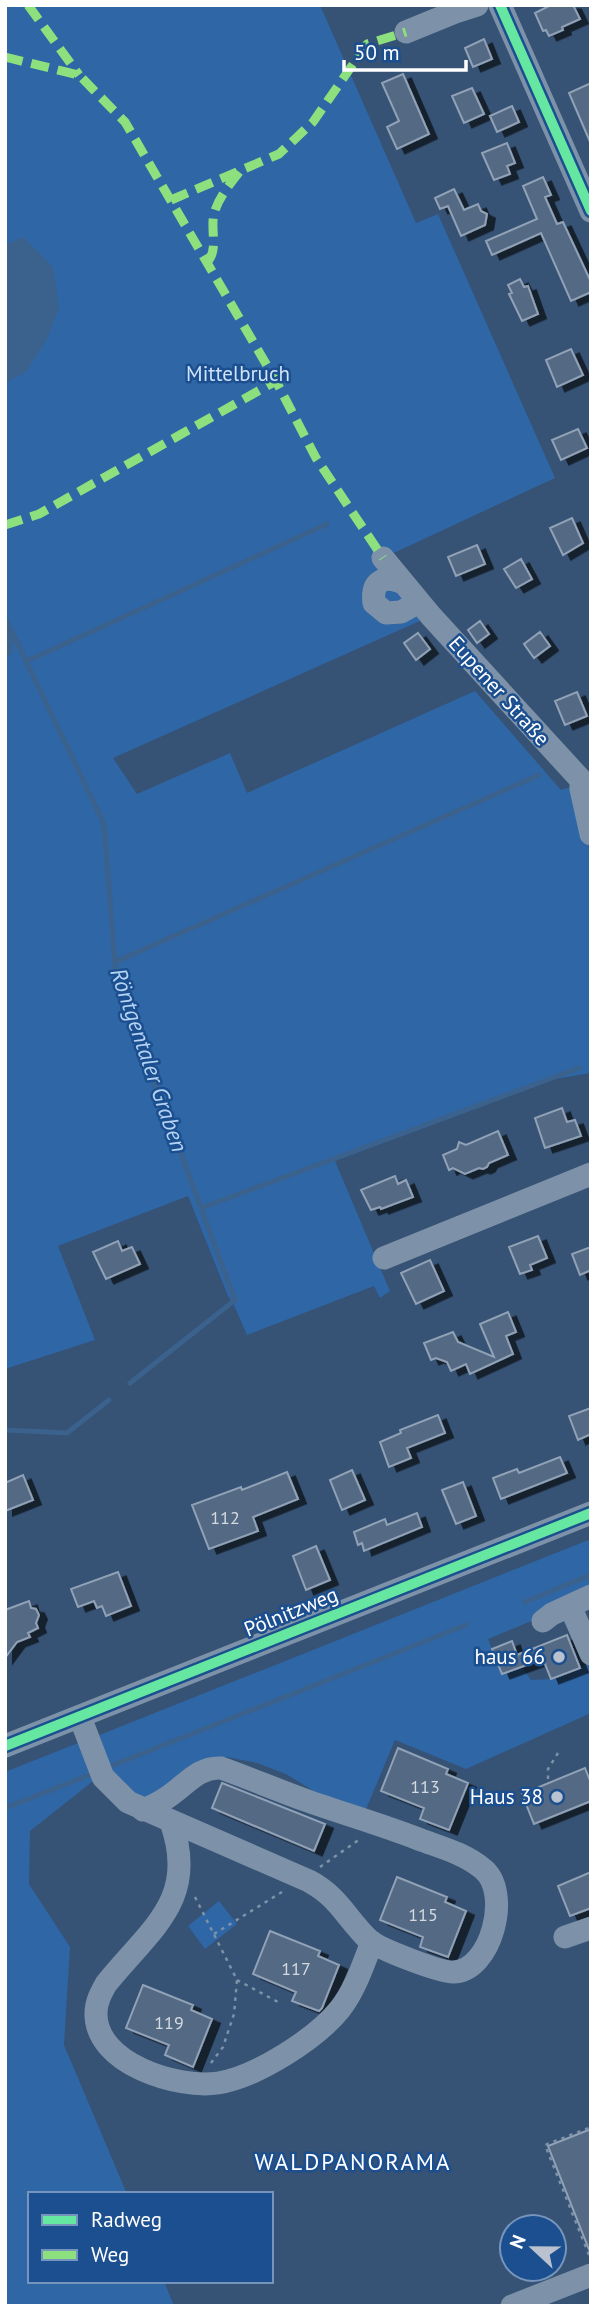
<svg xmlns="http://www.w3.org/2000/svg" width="596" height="2311" font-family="'PT Sans',sans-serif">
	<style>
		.green { fill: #2f66a5 }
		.water { fill: #3b618d }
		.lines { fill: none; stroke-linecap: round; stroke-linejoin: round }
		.stream { stroke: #3b618d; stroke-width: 5 }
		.building { fill: #526984; stroke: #92a2b6; stroke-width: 2; filter: url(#shadow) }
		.path { stroke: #7d92a8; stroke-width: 2.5; stroke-dasharray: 3.5 5; stroke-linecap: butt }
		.minor { stroke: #7d92a8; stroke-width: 23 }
		.quiet { stroke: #8de07e; stroke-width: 9; stroke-dasharray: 18 9; stroke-linecap: butt }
		.cycleway-casing { stroke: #1b4f8f; stroke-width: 15 }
		.cycleway { stroke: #66e7a1; stroke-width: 10 }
		.poi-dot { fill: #b9c2ce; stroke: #1b4f8f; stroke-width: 2.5 }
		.labels { text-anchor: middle; stroke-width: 5; stroke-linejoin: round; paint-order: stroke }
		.number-label { font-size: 18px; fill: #d4dae0 }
		.park-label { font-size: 21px; fill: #cfe3fa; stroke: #1b4f8f }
		.street-label { font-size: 21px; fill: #fff; stroke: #1b4f8f }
		.poi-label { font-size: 21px; fill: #fff; stroke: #1b4f8f; text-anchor: end }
		.water-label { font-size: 23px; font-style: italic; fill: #b5d3f5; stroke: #1b4f8f }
		.neighbourhood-label { font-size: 23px; letter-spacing: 2px; fill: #fff; stroke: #1b4f8f }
	</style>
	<defs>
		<filter id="shadow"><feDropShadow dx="8" dy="4.5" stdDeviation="0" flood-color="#0009"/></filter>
	</defs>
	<rect width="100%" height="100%" fill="#365274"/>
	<path class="green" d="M5,5H320L416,223L438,214L555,478L383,558L422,620L113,758L137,794L230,753L247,793L475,691L561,790L570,787L579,807L591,856V1073L555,1079L335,1161L390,1291L380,1298L374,1286L247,1335L233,1303L228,1296L188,1196L58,1246L95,1340L5,1369Z
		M591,1539V1589L539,1618L488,1639L502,1674L522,1667L531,1680L551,1679L591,1663V1713L466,1769L395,1740L364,1814L330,1801L286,1774L257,1763L227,1757L198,1768L158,1798L138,1797L111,1771L97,1736Z
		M83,1741L97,1778L30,1831L29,1884L70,1947L64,2045L127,2194H30V2281H164L174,2306H5V1772Z
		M219,1901L237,1924L205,1949L188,1926Z"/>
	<path class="water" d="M23,237L53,267L59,307L48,337L26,372L5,383V245Z
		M5,614L13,632V652L5,658Z"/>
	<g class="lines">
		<path class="stream" d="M5,617L104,824L116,978L235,1300L130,1383
			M27,661L327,524
			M115,962L539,775
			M201,1208L579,1068
			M5,1430L67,1433L109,1400
			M525,1602L588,1576
			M106,1768L466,1625
			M5,1808L97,1772"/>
	</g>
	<path class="building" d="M551,5H573L580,19L562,27L563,30L549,36L546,30L543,31L535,13Z
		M484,39L492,59L473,67L465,48Z
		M403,74L429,134L397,149L387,127L399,121L382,83Z
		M591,83V144L569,93Z
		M472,88L484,114L464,123L452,96Z
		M512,106L519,122L497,132L490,116Z
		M507,143L515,163L507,166L510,174L494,180L482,153Z
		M543,177L551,195L545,197L557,224L563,222L591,282V292L571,301L541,233L492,255L486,241L537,219L523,186Z
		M454,189L464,210L478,204L481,211L487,214L485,225L461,236L448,206L440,209L435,198Z
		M520,279L524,287L528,286L538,314L522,321L509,294L512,293L508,285Z
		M571,349L583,375L557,387L546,360Z
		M578,429L587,448L561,460L552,440Z
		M572,518L583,543L563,555L550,528Z
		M477,545L485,564L456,576L448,557Z
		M521,559L532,579L516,588L504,569Z
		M480,621L489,634L477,643L468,630Z
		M540,632L550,646L534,658L524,644Z
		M418,633L430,649L416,660L404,643Z
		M577,692L587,716L565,725L555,701Z
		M562,1108L567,1122L575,1120L581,1136L545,1148L535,1118Z
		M498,1131L508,1155L489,1163L487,1167L483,1169L479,1168L465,1174L453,1168L449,1170L443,1155L457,1149L459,1142L466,1145Z
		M395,1176L398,1184L406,1180L413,1197L381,1209L380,1207L371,1210L361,1190Z
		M538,1236L547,1258L530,1265L532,1270L520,1274L509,1247Z
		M118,1241L122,1251L132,1247L140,1264L106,1279L93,1252Z
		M591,1247V1270L580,1275L572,1254Z
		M430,1260L444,1291L416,1304L401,1273Z
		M508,1312L516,1332L506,1336L513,1354L470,1374L466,1364L451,1371L447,1362L436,1358L431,1360L424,1343L453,1332L458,1342L494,1357L480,1324Z
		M591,1408V1434L578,1440L569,1416Z
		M438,1415L445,1433L407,1448L411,1458L389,1467L380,1442L401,1433L400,1430Z
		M560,1457L567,1473L501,1499L493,1478L517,1469L519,1473Z
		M352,1470L365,1500L342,1510L330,1480Z
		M287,1472L298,1499L253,1517L258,1531L209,1549L192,1505L241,1487L242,1490Z
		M23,1475L33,1500L5,1511V1483Z
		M463,1482L476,1516L456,1524L442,1490Z
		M417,1513L422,1527L364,1551L362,1543L358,1545L354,1532L385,1519L387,1525Z
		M316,1546L330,1580L306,1590L293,1556Z
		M118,1572L131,1606L106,1616L102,1606L97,1608L94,1601L78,1607L71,1589Z
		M29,1601L31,1608L36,1609L39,1615L36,1623L38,1628L28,1633L30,1637L17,1642L5,1658V1610Z
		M567,1635L580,1668L551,1679L543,1659L502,1674L492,1649L512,1641L517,1655Z
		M398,1748L448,1769L446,1774L468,1783L449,1830L420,1819L424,1808L381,1791Z
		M585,1768L591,1783V1801L534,1824L522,1794Z
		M222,1783L325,1824L314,1851L212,1808Z
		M591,1872V1908L570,1916L558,1886Z
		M397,1877L447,1897L445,1902L466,1911L448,1957L420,1947L423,1937L380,1920Z
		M270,1931L320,1951L318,1956L339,1965L322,2008L319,2011L292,2001L296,1992L253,1974Z
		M143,1985L193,2005L191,2010L212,2019L193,2067L165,2055L169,2045L126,2028Z
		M591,2129V2252H590L548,2146Z"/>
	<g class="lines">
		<path class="path" d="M548,1779V1769L558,1753
			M320,1867L360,1839
			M195,1897L237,1980L234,2014L223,2047L211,2063
			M214,1934L282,1892
			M237,1980L278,2002
			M589,2255L545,2145L591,2127"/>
		<path class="minor" d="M500,5L591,211
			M406,32L455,12L477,5
			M383,558L431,616L581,780V789L591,834
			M403,583C385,575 371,580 374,603L386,613L401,612L419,602
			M384,1258L591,1174
			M570,1606L591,1654
			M543,1621L552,1614L591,1596
			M80,1717L103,1777L128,1802L309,1881C339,1897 346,1918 369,1940C379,1949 439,1972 453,1972C491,1972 512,1892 483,1869C465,1854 443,1848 421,1840C383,1825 344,1814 305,1800C277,1790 249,1778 221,1768C197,1766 183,1789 163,1800C157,1804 150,1807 143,1810
			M5,1746L591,1513
			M171,1822C199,1900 150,1929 106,1984C101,1993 96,2002 96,2013C95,2064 178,2089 218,2083C256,2077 316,2039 340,2009C355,1990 363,1965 372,1942
			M565,1937L591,1928
			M512,2306L591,2275"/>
		<path class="quiet" d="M28,5L79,75
			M5,57L79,75L125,122L276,381L316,458L383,558
			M171,200L279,154L313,122L367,44L406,32
			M207,262C219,251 210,229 214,214C218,198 230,184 240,171
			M5,525L39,514L276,381"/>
		<defs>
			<path id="cycleway" d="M500,5L591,211
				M5,1746L591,1513"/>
		</defs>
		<use href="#cycleway" class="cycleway-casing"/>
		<use href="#cycleway" class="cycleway"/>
	</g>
	<g class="poi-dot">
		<circle cx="559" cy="1657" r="7"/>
		<circle cx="557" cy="1797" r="7"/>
	</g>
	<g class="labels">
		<g class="number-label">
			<text x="225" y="1524">112</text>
			<text x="425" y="1793">113</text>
			<text x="423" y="1921">115</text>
			<text x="296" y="1975">117</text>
			<text x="169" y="2029">119</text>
		</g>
		<g class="park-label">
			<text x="238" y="381">Mittelbruch</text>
		</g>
		<g class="street-label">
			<text transform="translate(499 691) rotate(48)" y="7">Eupener Straße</text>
			<text transform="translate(291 1612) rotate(-22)" y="7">Pölnitzweg</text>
		</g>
		<g class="poi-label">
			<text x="545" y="1664">haus 66</text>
			<text x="543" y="1804">Haus 38</text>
		</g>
		<g class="water-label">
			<text transform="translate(149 1060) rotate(71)" y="8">Röntgentaler Graben</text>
		</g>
		<g class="neighbourhood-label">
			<text x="353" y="2170">WALDPANORAMA</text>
		</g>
	</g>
	<rect width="596" height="2311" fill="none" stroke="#ffffff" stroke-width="14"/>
	<rect x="28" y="2192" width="245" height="91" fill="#1b4f8f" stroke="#7695bc" stroke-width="2"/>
	<rect x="42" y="2215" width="35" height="10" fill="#66e7a1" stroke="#7695bc" stroke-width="2"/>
	<text x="91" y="2227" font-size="21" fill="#ffffff">Radweg</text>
	<rect x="42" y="2250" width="35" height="10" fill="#8de07e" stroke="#7695bc" stroke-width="2"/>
	<text x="91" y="2262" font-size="21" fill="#ffffff">Weg</text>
	<g transform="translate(533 2248) rotate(292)"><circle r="33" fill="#1b4f8f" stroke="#7695bc" stroke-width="2"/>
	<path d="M0-5L12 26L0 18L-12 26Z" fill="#b9c2ce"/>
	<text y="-10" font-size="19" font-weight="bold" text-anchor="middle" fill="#ffffff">N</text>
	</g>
	<path d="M344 60v10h122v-10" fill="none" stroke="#ffffff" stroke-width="3.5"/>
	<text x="354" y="60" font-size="21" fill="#ffffff" stroke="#1b4f8f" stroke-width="5" paint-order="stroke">50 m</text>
</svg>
